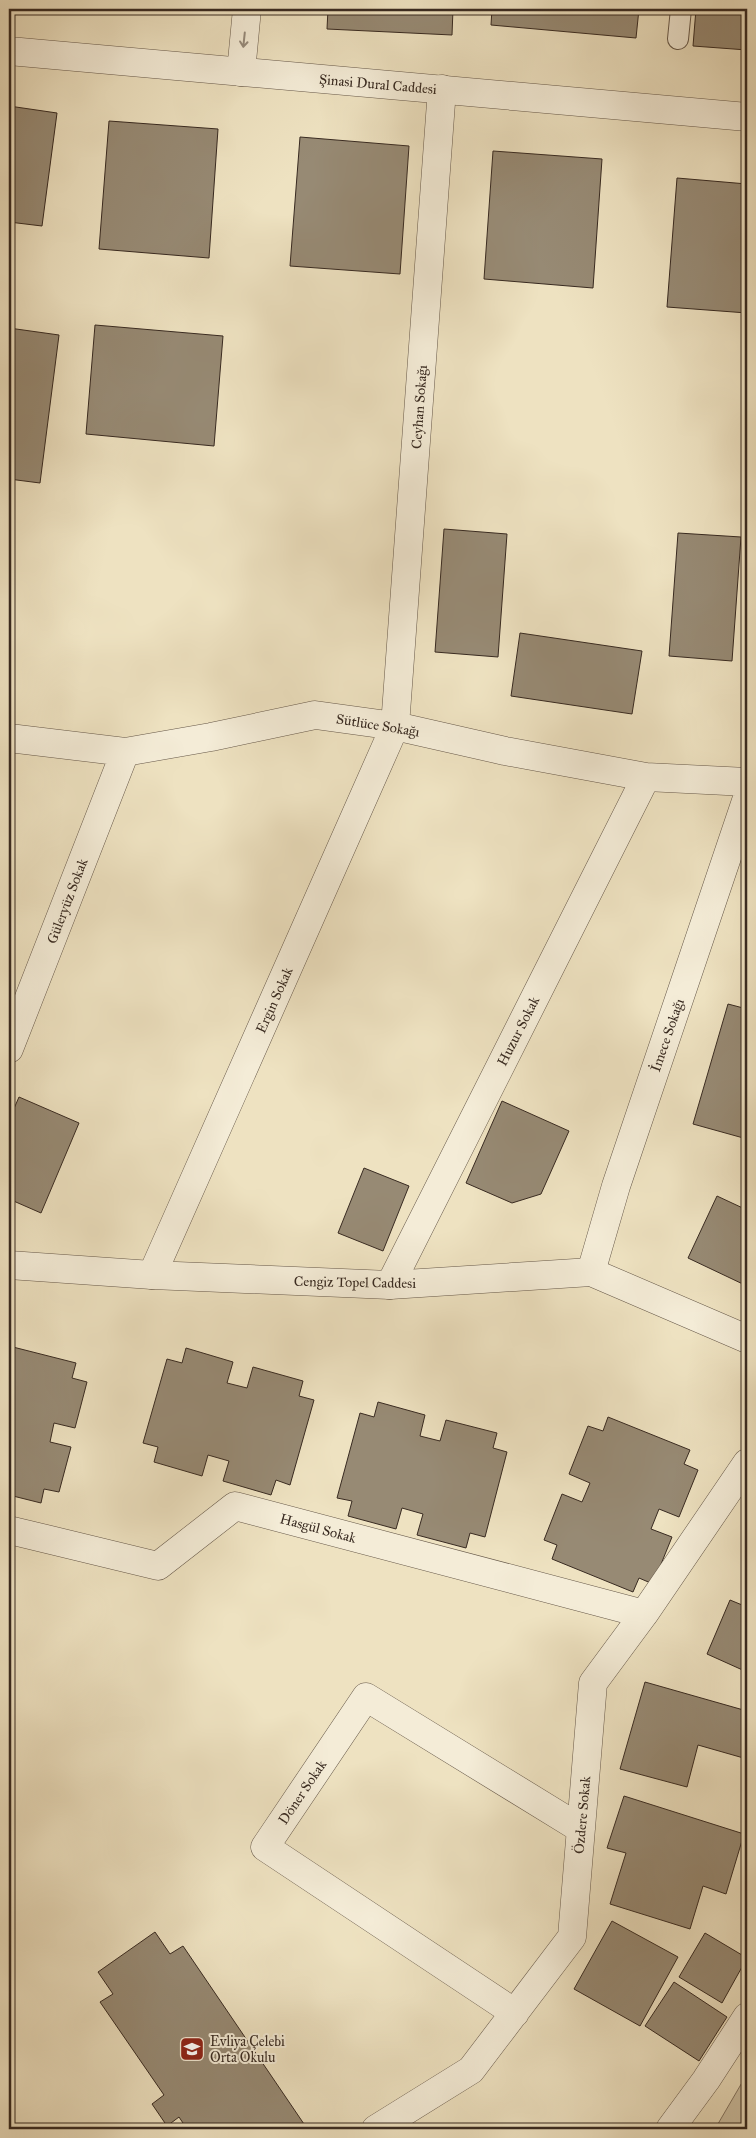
<svg xmlns="http://www.w3.org/2000/svg" width="756" height="2138" font-family="'IM FELL Great Primer',serif">
	<style>
		.green { fill: #cfc3a6; stroke: #847664 }
		.building { fill: #978a74; stroke: #382a21 }
		.lines { fill: none; stroke-linecap: round; stroke-linejoin: round }
		.service-casing { stroke: #665849; stroke-width: 22 }
		.minor-casing { stroke: #665849; stroke-width: 29 }
		.tertiary-casing { stroke: #665849; stroke-width: 29 }
		.service { stroke: #f4ecd7; stroke-width: 20 }
		.minor { stroke: #f4ecd7; stroke-width: 28 }
		.tertiary { stroke: #f4ecd7; stroke-width: 28 }
		.oneway { stroke: #968b7c }
		.labels { text-anchor: middle; stroke-width: 4; stroke-linejoin: round; paint-order: stroke }
		.street-label { font-size: 14px; fill: #382a21; stroke: #f4ecd7 }
		.poi-label { font-size: 14px; fill: #382a21; stroke: #f4ecd7; text-anchor: start }
	</style>
	<rect width="100%" height="100%" fill="#eee2c1"/>
	<filter id="stains"><feTurbulence type="fractalNoise" baseFrequency=".004" numOctaves="4"/><feColorMatrix values="0 0 0 0 .2 0 0 0 0 .09 0 0 0 0 .02 0 0 0 .5 -.17"/></filter>
	<radialGradient id="worn" r=".72"><stop offset=".6" stop-color="#630" stop-opacity="0"/><stop offset="1" stop-color="#630" stop-opacity=".3"/></radialGradient>
	<path class="green" d="M747,2074V2129H715Z"/>
	<path class="building" d="M328,9H453L452,35L327,29Z
		M492,9H639L636,38L491,25Z
		M696,9H747V50L693,46Z
		M9,106L57,113L42,226L9,222Z
		M109,121L218,129L209,258L99,249Z
		M300,137L409,146L400,274L290,266Z
		M493,151L602,159L593,288L484,279Z
		M677,178L747,184V313L667,307Z
		M95,325L223,336L214,446L86,434Z
		M9,328L59,335L40,483L9,479Z
		M444,529L507,534L498,657L435,652Z
		M678,533L741,537L732,661L669,656Z
		M520,633L642,651L632,714L511,696Z
		M728,1004L747,1009V1139L693,1124Z
		M19,1097L79,1123L41,1213L9,1199V1120Z
		M502,1101L569,1131L541,1194L512,1203L466,1183Z
		M364,1168L409,1186L383,1251L338,1233Z
		M717,1196L747,1210V1286L688,1258Z
		M9,1346L76,1363L72,1378L87,1382L75,1428L54,1423L50,1442L71,1447L59,1492L44,1489L41,1503L9,1495Z
		M186,1348L233,1362L227,1383L247,1388L253,1367L303,1381L299,1396L314,1400L290,1485L276,1480L271,1495L223,1481L229,1461L208,1455L202,1476L154,1462L158,1447L143,1443L167,1359L182,1363Z
		M378,1402L425,1415L420,1436L440,1441L446,1420L497,1433L493,1448L507,1452L485,1537L470,1533L466,1548L417,1535L423,1514L402,1508L396,1529L348,1516L352,1501L337,1498L360,1413L374,1417Z
		M608,1417L690,1450L684,1464L698,1470L679,1517L659,1509L651,1529L672,1537L653,1584L639,1578L633,1592L552,1559L557,1545L544,1540L562,1494L582,1502L590,1483L569,1474L588,1426L603,1431Z
		M730,1600L747,1607V1672L707,1654Z
		M645,1682L747,1711V1759L698,1745L687,1787L620,1769Z
		M624,1796L744,1834L726,1894L703,1886L690,1929L610,1904L626,1853L607,1848Z
		M612,1921L678,1957L640,2026L574,1989Z
		M155,1932L170,1954L183,1946L304,2124L296,2129H187L179,2117L167,2126L152,2104L164,2095L100,2002L113,1994L98,1972Z
		M705,1933L747,1958L722,2003L679,1977Z
		M674,1982L727,2017L699,2061L645,2026Z"/>
	<g class="lines">
		<defs>
			<path id="service" d="M678,39L681,9"/>
			<path id="minor" d="M241,72L247,9
				M9,738L125,752L211,737L315,715L395,726L505,751L646,777L747,782
				M9,1049L125,752
				M591,1272L616,1186L747,798
				M152,1275L395,726L442,89
				M390,1285L646,777
				M9,1530L158,1566L235,1506L644,1614
				M515,2013L265,1847L366,1697L581,1829
				M376,2129L471,2070L572,1937L593,1683L644,1614L747,1463"/>
			<path id="tertiary" d="M9,51L747,117
				M9,1265L152,1275L390,1285L591,1272L747,1339
				M670,2129L706,2080L747,2017"/>
		</defs>
		<use href="#service" class="service-casing"/>
		<use href="#minor" class="minor-casing"/>
		<use href="#tertiary" class="tertiary-casing"/>
		<use href="#service" class="service"/>
		<use href="#minor" class="minor"/>
		<use href="#tertiary" class="tertiary"/>
	</g>
	<defs><path id="oneway-shaft" d="M-6 0H5M1.5-3L5.5 0L1.5 3" fill="none" stroke-width="1.6" stroke-linecap="round" stroke-linejoin="round" transform="scale(1.25)"/></defs>
	<use class="oneway" href="#oneway-shaft" transform="translate(244 40) rotate(96)"/>
	<defs>
		<symbol id="school-square" viewBox="-11 -11 22 22"><rect x="-9" y="-9" width="18" height="18" rx="4" fill="#8f2418" stroke="#f4ecd7"/><path d="M0-5L7-2L0 1L-7-2ZM-4 1L0 2.5L4 1V4Q0 6-4 4Z" fill="#fff"/></symbol>
	</defs>
	<g fill-rule="evenodd">
		<use href="#school-square" x="178" y="2035" width="28" height="28"/>
	</g>
	<g class="labels">
		<g class="street-label">
			<text transform="translate(378 84) rotate(5)" y="5">Şinasi Dural Caddesi</text>
			<text transform="translate(419 407) rotate(-86)" y="5">Ceyhan Sokağı</text>
			<text transform="translate(378 725) rotate(9)" y="5">Sütlüce Sokağı</text>
			<text transform="translate(67 901) rotate(-69)" y="5">Güleryüz Sokak</text>
			<text transform="translate(274 1000) rotate(-66)" y="5">Ergin Sokak</text>
			<text transform="translate(518 1031) rotate(-63)" y="5">Huzur Sokak</text>
			<text transform="translate(667 1035) rotate(-71)" y="5">İmece Sokağı</text>
			<text transform="translate(355 1282) rotate(1)" y="5">Cengiz Topel Caddesi</text>
			<text transform="translate(318 1528) rotate(15)" y="5">Hasgül Sokak</text>
			<text transform="translate(302 1792) rotate(-56)" y="5">Döner Sokak</text>
			<text transform="translate(582 1815) rotate(-85)" y="5">Özdere Sokak</text>
		</g>
		<g class="poi-label">
			<text x="210" y="2046">Evliya Çelebi<tspan x="210" dy="16">Orta Okulu</tspan></text>
		</g>
	</g>
	<rect width="756" height="2138" fill="none" stroke="#eee2c1" stroke-width="30"/>
	<rect x="10" y="10" width="736" height="2118" fill="none" stroke="#382a21" stroke-width="2.5"/>
	<rect x="15" y="15" width="726" height="2108" fill="none" stroke="#382a21"/>
	<rect width="100%" height="100%" filter="url(#stains)"/>
	<rect width="100%" height="100%" fill="url(#worn)"/>
</svg>
